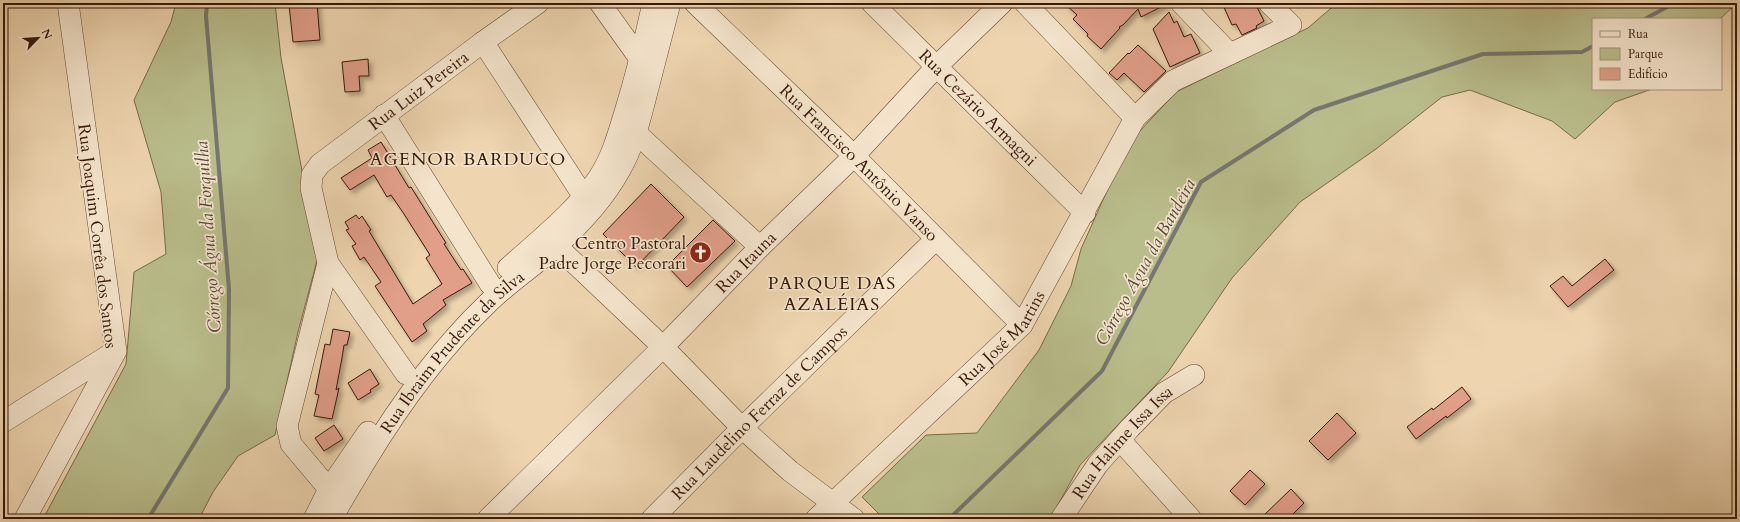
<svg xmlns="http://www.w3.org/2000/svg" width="1740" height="522" font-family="Cardo,serif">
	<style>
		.green { fill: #b9bd8b; stroke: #786a49 }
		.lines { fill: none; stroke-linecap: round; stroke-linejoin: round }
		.stream { stroke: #757770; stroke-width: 4 }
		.building { fill: #e19f8a; stroke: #371807; filter: url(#shadow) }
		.minor-casing { stroke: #654731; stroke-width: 22 }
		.minor { stroke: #f4e4cc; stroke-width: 21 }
		.labels { text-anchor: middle; stroke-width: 3.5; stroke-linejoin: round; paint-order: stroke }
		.street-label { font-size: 17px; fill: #371807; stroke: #f4e4cc }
		.poi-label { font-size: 17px; fill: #371807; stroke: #f4e4cc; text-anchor: end }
		.neighbourhood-label { font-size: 18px; letter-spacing: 1px; fill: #371807; stroke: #f4e4cc }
		.water-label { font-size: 18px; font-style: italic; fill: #56473c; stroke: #f4e4cc }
	</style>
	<defs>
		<filter id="shadow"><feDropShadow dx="3.5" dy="3.5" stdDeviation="2" flood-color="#0004"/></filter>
	</defs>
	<rect width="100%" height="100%" fill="#eed5b0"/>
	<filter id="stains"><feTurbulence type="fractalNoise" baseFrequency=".005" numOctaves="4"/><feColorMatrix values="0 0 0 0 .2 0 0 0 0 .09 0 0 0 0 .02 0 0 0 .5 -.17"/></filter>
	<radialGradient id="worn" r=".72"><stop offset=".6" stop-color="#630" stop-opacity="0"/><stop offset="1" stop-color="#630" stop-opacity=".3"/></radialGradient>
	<path class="green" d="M176,3H275L281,58L318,257L298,332L275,435L238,456L213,492L199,519H43L126,364L134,272L166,254L161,192L134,100L171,22Z
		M1337,3H1737L1720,19H1593V89H1652L1615,102L1575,139L1552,121L1470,90L1442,97L1376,149L1300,202L1232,278L1168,372L1080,465L1050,519H884L862,497L926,435L977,433L1039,350L1071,286L1081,249L1128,144L1176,92L1308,28Z"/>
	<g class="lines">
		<path class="stream" d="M1645,19L1674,3
			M148,519L228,388L229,289L206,16L207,3
			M949,519L1102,371L1201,182L1314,110L1483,54L1582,52L1593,46"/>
	</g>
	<path class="building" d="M317,3L320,40L293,42L289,5Z
		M1064,3H1169L1141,17L1138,9L1123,25L1119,27L1120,28L1101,49L1087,36L1088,34L1073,19L1077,15Z
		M1222,3H1255L1264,21L1256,26L1257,28L1242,35L1236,24L1232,25Z
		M1169,12L1174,23L1177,21L1184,37L1191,34L1200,53L1170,67L1153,29Z
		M1138,45L1166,71L1144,92L1124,73L1117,80L1109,73L1128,53L1129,54Z
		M368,59L369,76H359L360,91L345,92L342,62Z
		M381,142L409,188L411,187L434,224L446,243L444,244L461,270L463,269L472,283L443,300L446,305L423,324L427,331L412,342L375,286L381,282L364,257L360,260L352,246L356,244L346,230L349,229L345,222L356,215L359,219L362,216L371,230L369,231L413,304L442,284L426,258L430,255L404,214L391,195L387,197L374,175L350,190L341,178L372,158L368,150Z
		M651,184L684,217L636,267L603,234Z
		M713,220L735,241L687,287L667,266Z
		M1605,259L1614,270L1568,307L1550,286L1563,276L1572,286Z
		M333,329L350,332L347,345H344L342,358L336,390L339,388L332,419L314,416L319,395L315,394L325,344L330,345Z
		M370,369L379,384L370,390L371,392L358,400L348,383Z
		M1462,387L1471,399L1447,418L1446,416L1416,439L1407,427L1432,408L1433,410Z
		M1337,413L1356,433L1328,460L1309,441Z
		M334,425L343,439L324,451L315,438Z
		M1250,470L1265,484L1245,505L1230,491Z
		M1291,489L1304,503L1288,519H1260Z"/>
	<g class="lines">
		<defs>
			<g id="minor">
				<path d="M600,3L645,66"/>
				<path id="s1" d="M695,3L854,156L1022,325"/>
				<path id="s2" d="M872,3L1085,213"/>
				<path d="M1025,3L1135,118"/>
				<path d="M1181,3L1230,54"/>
				<path d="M483,42L584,197"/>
				<path d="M384,115L490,284"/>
				<path d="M636,133L760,247"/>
				<path d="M547,237L663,347L742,428L790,471L854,519"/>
				<path d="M328,263L287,426L291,444L329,489"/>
				<path d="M508,268C537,242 578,209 599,177C612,157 618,135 625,112C636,76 645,40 653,3"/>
				<path id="s3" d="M406,374L328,263L311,188L312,175L320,164L483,42L538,3"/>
				<path d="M3,422L114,352"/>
				<path d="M1120,440L1191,519"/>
				<path d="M25,519L116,351L68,3"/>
				<path d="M314,519L329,489L368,432"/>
				<path id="s4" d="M332,519C342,499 354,481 365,462C400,404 438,351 487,304C508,283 533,267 555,247C580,225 604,199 620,170C634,146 640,119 647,92C655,62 662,33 670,3"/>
				<path id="s5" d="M488,519L663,347L760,247L854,156L937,66L1002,3"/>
				<path id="s6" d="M652,519L742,428L936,239"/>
				<path id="s7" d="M816,519L1022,325L1135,118L1173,81L1291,25L1269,3"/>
				<path id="s8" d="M1061,519L1098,464L1130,428L1164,393L1194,375"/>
			</g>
		</defs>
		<use href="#minor" class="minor-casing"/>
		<use href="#minor" class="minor"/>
	</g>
	<defs>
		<symbol id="church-disc" viewBox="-11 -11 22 22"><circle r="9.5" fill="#8f2418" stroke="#f4e4cc"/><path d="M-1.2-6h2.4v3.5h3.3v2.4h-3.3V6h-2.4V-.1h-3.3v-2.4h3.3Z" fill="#fff"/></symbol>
	</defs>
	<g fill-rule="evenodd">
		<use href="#church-disc" x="688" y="240" width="25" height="25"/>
	</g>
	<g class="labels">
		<g class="street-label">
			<text dy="6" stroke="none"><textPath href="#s3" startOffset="362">Rua Luiz Pereira</textPath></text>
			<text dy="6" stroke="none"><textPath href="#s2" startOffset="149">Rua Cezário Armagni</textPath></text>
			<text dy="6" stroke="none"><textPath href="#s1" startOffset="229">Rua Francisco Antônio Vanso</textPath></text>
			<text transform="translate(98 236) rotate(83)" y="6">Rua Joaquim Corrêa dos Santos</text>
			<text dy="6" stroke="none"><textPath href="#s5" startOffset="364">Rua Itauna</textPath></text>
			<text dy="6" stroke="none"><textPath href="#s7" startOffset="260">Rua José Martins</textPath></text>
			<text dy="6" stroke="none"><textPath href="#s4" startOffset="207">Rua Ibraim Prudente da Silva</textPath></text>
			<text dy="6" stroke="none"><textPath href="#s6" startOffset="151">Rua Laudelino Ferraz de Campos</textPath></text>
			<text dy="6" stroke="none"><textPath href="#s8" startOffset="99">Rua Halime Issa Issa</textPath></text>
		</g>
		<g class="poi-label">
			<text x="686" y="249">Centro Pastoral<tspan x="686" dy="20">Padre Jorge Pecorari</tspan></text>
		</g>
		<g class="neighbourhood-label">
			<text x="468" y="165">AGENOR BARDUCO</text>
			<text x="832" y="289">PARQUE DAS<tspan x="832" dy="21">AZALÉIAS</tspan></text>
		</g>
		<g class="water-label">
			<text transform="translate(208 237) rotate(-94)" y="6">Córrego Água da Forquilha</text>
			<text transform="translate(1145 262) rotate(-61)" y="6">Córrego Água da Bandeira</text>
		</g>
	</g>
	<rect width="1740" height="522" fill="none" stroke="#eed5b0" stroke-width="16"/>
	<rect x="4" y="4" width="1732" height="514" fill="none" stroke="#371807" stroke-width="2"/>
	<rect x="8" y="8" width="1724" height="506" fill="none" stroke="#371807"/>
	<rect x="1592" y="18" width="130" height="72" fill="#f4e4cc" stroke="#a8927d"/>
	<rect x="1600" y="31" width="20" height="6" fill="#f4e4cc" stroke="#a8927d"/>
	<text x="1628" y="38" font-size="12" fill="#371807">Rua</text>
	<rect x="1600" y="48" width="20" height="12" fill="#b9bd8b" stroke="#a8927d"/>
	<text x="1628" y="58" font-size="12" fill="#371807">Parque</text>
	<rect x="1600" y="68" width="20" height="12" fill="#e19f8a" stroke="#a8927d"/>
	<text x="1628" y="78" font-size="12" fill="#371807">Edifício</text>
	<g transform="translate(38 38) rotate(65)" stroke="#f4e4cc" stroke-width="3" paint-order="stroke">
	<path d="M0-3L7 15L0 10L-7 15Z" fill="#371807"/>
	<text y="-6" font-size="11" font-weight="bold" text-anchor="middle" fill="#371807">N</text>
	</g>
	<rect width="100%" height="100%" filter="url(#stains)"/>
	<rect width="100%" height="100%" fill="url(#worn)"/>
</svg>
